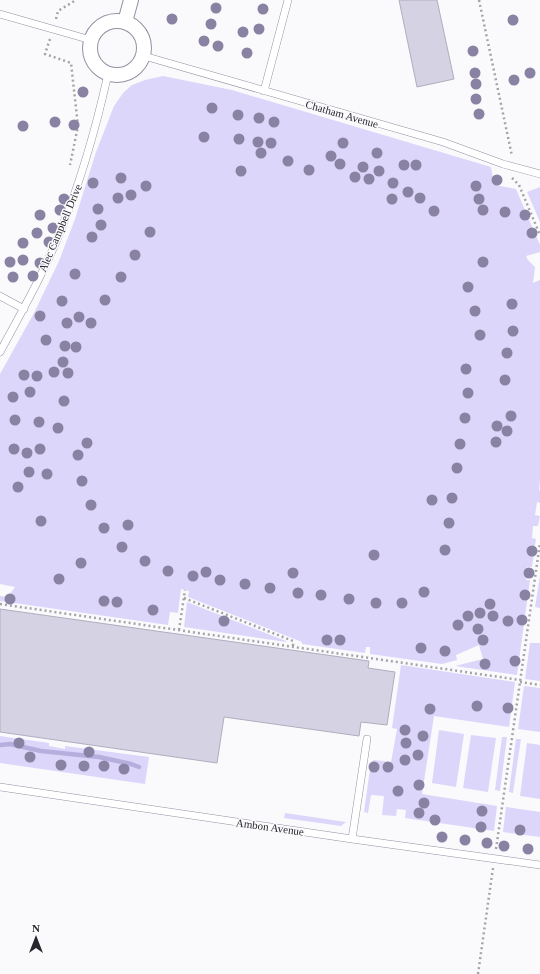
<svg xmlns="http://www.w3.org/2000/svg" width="540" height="974" font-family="Georgia,serif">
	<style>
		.green { fill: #dbd6fa }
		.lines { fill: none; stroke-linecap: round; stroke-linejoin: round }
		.stream { stroke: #b6afdd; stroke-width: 4.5 }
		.building { fill: #d4d2e3; stroke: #b0adbe }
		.service-casing { stroke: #9391a1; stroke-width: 8 }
		.minor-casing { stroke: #9391a1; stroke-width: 16 }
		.path { stroke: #a4a4a8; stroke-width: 2.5; stroke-dasharray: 2 3; stroke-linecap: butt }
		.service { stroke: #fff; stroke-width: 7 }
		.minor { stroke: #fff; stroke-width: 14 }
		.tree { fill: #8a82a2 }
		.labels { text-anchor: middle; stroke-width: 3; stroke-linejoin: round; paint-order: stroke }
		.street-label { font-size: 11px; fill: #27262c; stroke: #fafafd }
	</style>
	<rect width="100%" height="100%" fill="#fafafd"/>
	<path class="green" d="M163,76L232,90L491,167L494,184L495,185L516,189L540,245V252L526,256L528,260L535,267L533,283L540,280V479L539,490H540V503L537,502L535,515L540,516L538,526H533L532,538L536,539L532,567H527L526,580H530L517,675L455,666L483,659L479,645L456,655L457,660L442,664L370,654V647H366L365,653L302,644V642L188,597L189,591L181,589L178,613L170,612L168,625L0,601V596L8,597L15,587L0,584V374L34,313L59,261L75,219L96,152L114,106L123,93L132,85L145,80Z
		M540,187V222L527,192Z
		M540,576V608L535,607Z
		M187,602L286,641V642L184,627Z
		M530,643H540V681L525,679Z
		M401,665L515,682L509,727L434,716L422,794L497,806L494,831L405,818L406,810L397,809L396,816L382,815L384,796L371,795L368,813L364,812L371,762L374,760L391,762L397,729L392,728Z
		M524,686L540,688V732L518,729Z
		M439,730L464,734L456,787L432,783Z
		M471,735L496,738L488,792L463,788Z
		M0,736L49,743V746L65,749V746L149,757L145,784L0,763Z
		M502,737H507L500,791L495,790Z
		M516,739H521L513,793L509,792Z
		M527,743L540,745V799L520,796Z
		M506,807L540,812V837L503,832Z
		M285,813L346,822L341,826L334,825L284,818Z"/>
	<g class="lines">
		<path class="stream" d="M0,745L10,744L41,751L99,757L131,764L139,767"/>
	</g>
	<path class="building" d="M399,0H437L454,79L417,87Z
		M0,609L369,661L368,668L395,672L387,725L361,722L359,736L224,717L217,763L0,732Z"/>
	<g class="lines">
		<defs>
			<path id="service" d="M0,14L91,40
				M144,56L443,142L503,164L540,174
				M264,91L288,0
				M0,296L24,309
				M0,352C21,313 44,273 60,232C81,181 96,128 108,74
				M0,787L352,839L540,865
				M352,839L367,739"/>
			<path id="minor" d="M90 48a27 27 0 1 1 54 0a27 27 0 1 1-54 0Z
				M125,22L131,0"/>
		</defs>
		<use href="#service" class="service-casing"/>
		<use href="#minor" class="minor-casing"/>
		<path class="path" d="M479,0L512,156
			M56,19L58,11L76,0
			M50,39L45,54L71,63L78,126L70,165
			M512,178L519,185L540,235
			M184,598L293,641V647
			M0,604L520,680
			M179,630L185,590
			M520,682L540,685
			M496,849L540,543
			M478,974L493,868"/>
		<use href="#service" class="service"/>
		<use href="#minor" class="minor"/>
	</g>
	<g class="tree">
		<circle cx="216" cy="8" r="5.5"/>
		<circle cx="263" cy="9" r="5.5"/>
		<circle cx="172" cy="19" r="5.5"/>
		<circle cx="513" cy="20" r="5.5"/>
		<circle cx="211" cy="24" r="5.5"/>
		<circle cx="259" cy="29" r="5.5"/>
		<circle cx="243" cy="32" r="5.5"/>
		<circle cx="204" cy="41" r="5.5"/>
		<circle cx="218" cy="46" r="5.5"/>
		<circle cx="473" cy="51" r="5.5"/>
		<circle cx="247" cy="53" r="5.5"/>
		<circle cx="475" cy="73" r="5.5"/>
		<circle cx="530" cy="73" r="5.5"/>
		<circle cx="514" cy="80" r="5.5"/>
		<circle cx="476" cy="84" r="5.5"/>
		<circle cx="83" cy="92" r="5.5"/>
		<circle cx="476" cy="99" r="5.5"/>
		<circle cx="212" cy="108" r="5.5"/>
		<circle cx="479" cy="114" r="5.5"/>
		<circle cx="238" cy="115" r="5.5"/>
		<circle cx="259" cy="118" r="5.5"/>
		<circle cx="55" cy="122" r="5.5"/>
		<circle cx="274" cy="122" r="5.5"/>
		<circle cx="74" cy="125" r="5.5"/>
		<circle cx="23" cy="126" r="5.5"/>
		<circle cx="204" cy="137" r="5.5"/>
		<circle cx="239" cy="139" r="5.5"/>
		<circle cx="258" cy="142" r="5.5"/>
		<circle cx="271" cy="143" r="5.5"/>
		<circle cx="343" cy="143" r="5.5"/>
		<circle cx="261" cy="153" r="5.5"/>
		<circle cx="377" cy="153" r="5.5"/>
		<circle cx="331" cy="156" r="5.5"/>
		<circle cx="288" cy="161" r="5.5"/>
		<circle cx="340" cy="164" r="5.5"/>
		<circle cx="404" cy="165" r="5.5"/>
		<circle cx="416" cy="165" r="5.5"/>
		<circle cx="363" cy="167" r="5.5"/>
		<circle cx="309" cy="170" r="5.5"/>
		<circle cx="241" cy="171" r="5.5"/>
		<circle cx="379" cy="171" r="5.5"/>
		<circle cx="355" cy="177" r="5.5"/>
		<circle cx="121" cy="178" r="5.5"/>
		<circle cx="369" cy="179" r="5.5"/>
		<circle cx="497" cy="180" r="5.5"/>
		<circle cx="93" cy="183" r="5.5"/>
		<circle cx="393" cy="183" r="5.5"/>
		<circle cx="146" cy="186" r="5.5"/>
		<circle cx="476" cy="186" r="5.5"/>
		<circle cx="408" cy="192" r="5.5"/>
		<circle cx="131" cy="195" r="5.5"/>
		<circle cx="118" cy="198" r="5.5"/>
		<circle cx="420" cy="198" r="5.5"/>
		<circle cx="64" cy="199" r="5.5"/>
		<circle cx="392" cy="199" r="5.5"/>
		<circle cx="479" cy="199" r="5.5"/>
		<circle cx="98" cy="209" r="5.5"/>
		<circle cx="60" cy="210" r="5.5"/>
		<circle cx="483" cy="210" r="5.5"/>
		<circle cx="434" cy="211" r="5.5"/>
		<circle cx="505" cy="212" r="5.5"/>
		<circle cx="40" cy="215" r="5.5"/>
		<circle cx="525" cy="215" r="5.5"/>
		<circle cx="101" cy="225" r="5.5"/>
		<circle cx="53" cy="228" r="5.5"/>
		<circle cx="150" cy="232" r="5.5"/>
		<circle cx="37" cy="233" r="5.5"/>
		<circle cx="532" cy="233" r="5.5"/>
		<circle cx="92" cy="237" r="5.5"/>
		<circle cx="49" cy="242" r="5.5"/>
		<circle cx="23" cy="243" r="5.5"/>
		<circle cx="135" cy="255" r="5.5"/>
		<circle cx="23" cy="260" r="5.5"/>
		<circle cx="10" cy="262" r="5.5"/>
		<circle cx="483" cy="262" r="5.5"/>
		<circle cx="40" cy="263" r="5.5"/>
		<circle cx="75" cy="274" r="5.5"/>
		<circle cx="33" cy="276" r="5.5"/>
		<circle cx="13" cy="277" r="5.5"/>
		<circle cx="121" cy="277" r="5.5"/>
		<circle cx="468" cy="287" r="5.5"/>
		<circle cx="105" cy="300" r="5.5"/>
		<circle cx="62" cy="301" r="5.5"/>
		<circle cx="512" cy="304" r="5.5"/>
		<circle cx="475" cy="311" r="5.5"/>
		<circle cx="40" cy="316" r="5.5"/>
		<circle cx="79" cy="317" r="5.5"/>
		<circle cx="67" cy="323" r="5.5"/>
		<circle cx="91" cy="323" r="5.5"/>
		<circle cx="513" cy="331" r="5.5"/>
		<circle cx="480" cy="335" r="5.5"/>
		<circle cx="46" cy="340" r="5.5"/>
		<circle cx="65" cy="346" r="5.5"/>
		<circle cx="76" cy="347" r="5.5"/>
		<circle cx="507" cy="353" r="5.5"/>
		<circle cx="63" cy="362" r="5.5"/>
		<circle cx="466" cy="369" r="5.5"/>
		<circle cx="54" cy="372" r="5.5"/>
		<circle cx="68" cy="373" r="5.5"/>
		<circle cx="24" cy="375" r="5.5"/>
		<circle cx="37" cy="376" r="5.5"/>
		<circle cx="505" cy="380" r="5.5"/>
		<circle cx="30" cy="392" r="5.5"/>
		<circle cx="468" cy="393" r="5.5"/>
		<circle cx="13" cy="397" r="5.5"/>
		<circle cx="64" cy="401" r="5.5"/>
		<circle cx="511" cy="416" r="5.5"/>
		<circle cx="465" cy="418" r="5.5"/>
		<circle cx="15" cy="420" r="5.5"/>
		<circle cx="39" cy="422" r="5.5"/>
		<circle cx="497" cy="426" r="5.5"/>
		<circle cx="58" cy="428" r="5.5"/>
		<circle cx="507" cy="431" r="5.5"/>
		<circle cx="496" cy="442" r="5.5"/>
		<circle cx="87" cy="443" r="5.5"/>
		<circle cx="460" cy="444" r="5.5"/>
		<circle cx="14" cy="449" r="5.5"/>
		<circle cx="40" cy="449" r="5.5"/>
		<circle cx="27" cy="453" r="5.5"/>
		<circle cx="78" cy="455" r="5.5"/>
		<circle cx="457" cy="468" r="5.5"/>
		<circle cx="29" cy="472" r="5.5"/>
		<circle cx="47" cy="474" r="5.5"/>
		<circle cx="82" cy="481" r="5.5"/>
		<circle cx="18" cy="487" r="5.5"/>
		<circle cx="452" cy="498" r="5.5"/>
		<circle cx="432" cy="500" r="5.5"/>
		<circle cx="91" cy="505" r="5.5"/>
		<circle cx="41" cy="521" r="5.5"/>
		<circle cx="449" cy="523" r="5.5"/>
		<circle cx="128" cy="525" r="5.5"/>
		<circle cx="104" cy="528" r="5.5"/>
		<circle cx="122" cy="547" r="5.5"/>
		<circle cx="445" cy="550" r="5.5"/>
		<circle cx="532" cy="551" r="5.5"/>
		<circle cx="374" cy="555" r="5.5"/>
		<circle cx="145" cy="561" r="5.5"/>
		<circle cx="81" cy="563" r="5.5"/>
		<circle cx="168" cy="571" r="5.5"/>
		<circle cx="206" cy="572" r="5.5"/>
		<circle cx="293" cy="573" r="5.5"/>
		<circle cx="529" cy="573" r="5.5"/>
		<circle cx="193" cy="576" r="5.5"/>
		<circle cx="59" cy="579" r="5.5"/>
		<circle cx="220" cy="580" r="5.5"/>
		<circle cx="245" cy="584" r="5.5"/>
		<circle cx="270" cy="588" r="5.5"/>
		<circle cx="424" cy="592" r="5.5"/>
		<circle cx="298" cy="593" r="5.5"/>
		<circle cx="321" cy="595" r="5.5"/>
		<circle cx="525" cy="595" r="5.5"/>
		<circle cx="10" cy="599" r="5.5"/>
		<circle cx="349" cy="599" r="5.5"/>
		<circle cx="104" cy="601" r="5.5"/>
		<circle cx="117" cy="602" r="5.5"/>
		<circle cx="376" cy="603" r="5.5"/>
		<circle cx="402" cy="603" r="5.5"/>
		<circle cx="490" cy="604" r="5.5"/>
		<circle cx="153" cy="610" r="5.5"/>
		<circle cx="480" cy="613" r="5.5"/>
		<circle cx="468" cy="616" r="5.5"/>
		<circle cx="493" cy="616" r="5.5"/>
		<circle cx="522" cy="620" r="5.5"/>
		<circle cx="224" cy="621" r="5.5"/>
		<circle cx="508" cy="621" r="5.5"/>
		<circle cx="458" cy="625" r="5.5"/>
		<circle cx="478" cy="629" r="5.5"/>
		<circle cx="327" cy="640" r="5.5"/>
		<circle cx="340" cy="640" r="5.5"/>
		<circle cx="483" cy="640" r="5.5"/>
		<circle cx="421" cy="648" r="5.5"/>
		<circle cx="445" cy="651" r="5.5"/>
		<circle cx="515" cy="661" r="5.5"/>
		<circle cx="485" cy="664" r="5.5"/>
		<circle cx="477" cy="706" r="5.5"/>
		<circle cx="508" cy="708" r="5.5"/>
		<circle cx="430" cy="709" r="5.5"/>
		<circle cx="405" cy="730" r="5.5"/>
		<circle cx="423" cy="736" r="5.5"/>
		<circle cx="19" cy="743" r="5.5"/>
		<circle cx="406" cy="743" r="5.5"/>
		<circle cx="89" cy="752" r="5.5"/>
		<circle cx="418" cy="755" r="5.5"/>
		<circle cx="30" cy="757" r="5.5"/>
		<circle cx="405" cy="760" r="5.5"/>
		<circle cx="61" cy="765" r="5.5"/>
		<circle cx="84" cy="766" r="5.5"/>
		<circle cx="104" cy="766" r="5.5"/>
		<circle cx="374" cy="767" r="5.5"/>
		<circle cx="388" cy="767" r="5.5"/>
		<circle cx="124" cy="769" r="5.5"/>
		<circle cx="419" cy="785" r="5.5"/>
		<circle cx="398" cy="791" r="5.5"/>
		<circle cx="424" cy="803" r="5.5"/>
		<circle cx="482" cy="811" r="5.5"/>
		<circle cx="419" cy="813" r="5.5"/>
		<circle cx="435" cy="820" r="5.5"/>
		<circle cx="481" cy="827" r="5.5"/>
		<circle cx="520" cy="830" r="5.5"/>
		<circle cx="442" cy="837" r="5.5"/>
		<circle cx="465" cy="840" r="5.5"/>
		<circle cx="487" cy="843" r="5.5"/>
		<circle cx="504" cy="846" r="5.5"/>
		<circle cx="528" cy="849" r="5.5"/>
	</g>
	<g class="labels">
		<g class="street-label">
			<text transform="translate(342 114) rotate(16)" y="4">Chatham Avenue</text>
			<text transform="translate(60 228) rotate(-67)" y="4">Alec Campbell Drive</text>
			<text transform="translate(270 827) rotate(8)" y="4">Ambon Avenue</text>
		</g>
	</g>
	<g transform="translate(36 938)" stroke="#fafafd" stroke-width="3" paint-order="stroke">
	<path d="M0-3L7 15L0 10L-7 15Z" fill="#27262c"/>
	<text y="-6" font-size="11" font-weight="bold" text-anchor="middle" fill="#27262c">N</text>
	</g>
</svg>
